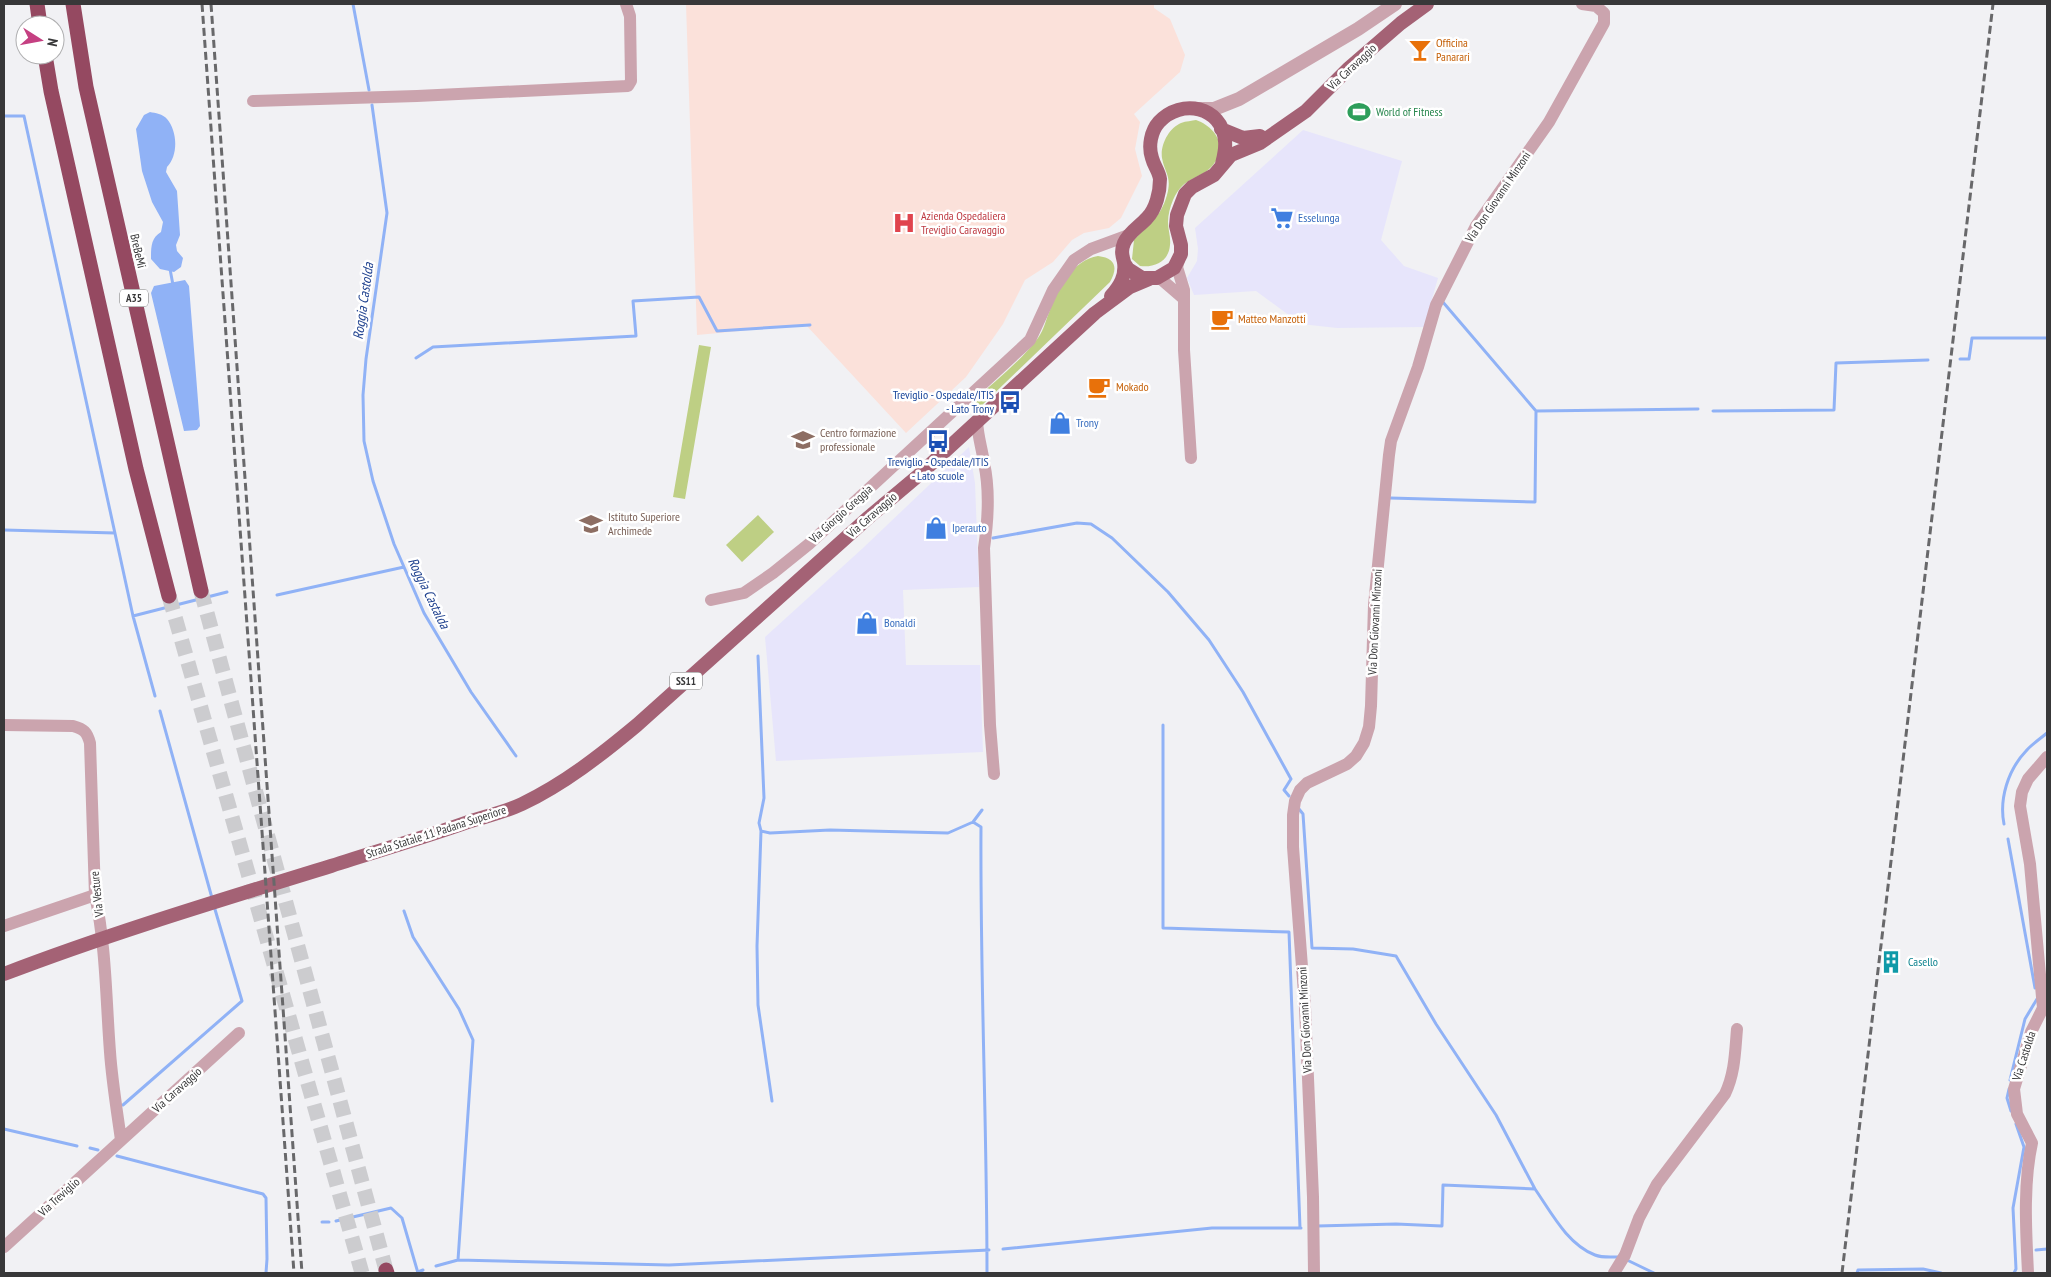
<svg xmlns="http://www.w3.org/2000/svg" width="2051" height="1277" font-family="'PT Sans Narrow',sans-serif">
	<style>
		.commercial { fill: #e7e5fb }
		.medical { fill: #fbe1da }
		.green { fill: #becf84 }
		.water { fill: #90b2f6 }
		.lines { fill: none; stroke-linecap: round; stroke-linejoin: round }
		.stream { stroke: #90b2f6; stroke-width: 3 }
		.motorway-tunnel { stroke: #cccccf; stroke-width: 15; stroke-dasharray: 15 8; stroke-linecap: butt }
		.minor { stroke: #cba4ae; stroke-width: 12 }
		.tertiary { stroke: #cba4ae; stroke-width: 14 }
		.primary { stroke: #a46275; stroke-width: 14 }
		.motorway { stroke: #954961; stroke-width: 15 }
		.rail { stroke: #68686a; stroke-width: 3; stroke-dasharray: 8 4; stroke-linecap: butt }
		.labels { text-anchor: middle; stroke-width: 5; stroke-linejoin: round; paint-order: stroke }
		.shield { fill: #fff; stroke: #747474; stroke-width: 1 }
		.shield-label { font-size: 11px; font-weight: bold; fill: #383839 }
		.food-label { font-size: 12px; fill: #c56008; stroke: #fff; text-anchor: start }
		.street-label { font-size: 12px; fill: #383839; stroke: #fff }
		.leisure-label { font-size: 12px; fill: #27864d; stroke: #fff; text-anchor: start }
		.health-label { font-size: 12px; fill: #be3a42; stroke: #fff; text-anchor: start }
		.shop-label { font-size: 12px; fill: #366cbe; stroke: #fff; text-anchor: start }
		.transit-label { font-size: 12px; fill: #164399; stroke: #fff; text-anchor: end }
		.education-label { font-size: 12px; fill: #785e54; stroke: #fff; text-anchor: start }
		.culture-label { font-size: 12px; fill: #0d838f; stroke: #fff; text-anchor: start }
		.water-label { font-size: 14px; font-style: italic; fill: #20428f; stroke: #fff }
	</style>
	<rect width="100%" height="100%" fill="#f1f1f4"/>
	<path class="commercial" d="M1303,130L1402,161L1381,240L1404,266L1438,278L1424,327L1337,328L1301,324L1256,291L1194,295L1187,278L1197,261L1198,249L1195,228Z
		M969,447L975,483L979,587L903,590L906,665H980L983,752L776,761L765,637L863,548Z"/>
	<path class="medical" d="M686,4H1154V8L1170,19L1185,55L1180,72L1134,114L1140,122L1135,149L1142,176L1121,218L1109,228L1084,233L1072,240L1053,262L1025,280L1003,324L966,377L906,433L806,325L697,335Z"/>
	<path class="green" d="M1196,120C1216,127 1228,147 1213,165C1201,180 1184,175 1173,200C1170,207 1168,215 1168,222C1168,230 1171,237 1170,245C1169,261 1155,268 1140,266L1132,259L1134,240C1149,223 1160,219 1167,195C1172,176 1165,174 1162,158C1160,145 1169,128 1181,123C1186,121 1192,121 1196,120Z
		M1098,256C1116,258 1118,268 1110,282L978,409L972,402C994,382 1020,362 1038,338C1044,330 1046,319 1050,310C1058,287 1073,260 1098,256Z
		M699,345L711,347L685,499L673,497Z
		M758,515L774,532L742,562L726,545Z"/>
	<path class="water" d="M150,112C155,113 163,114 167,119C178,132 178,156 167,167L166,172L177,191L180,235L176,245L177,251L183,258L181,267L174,272L160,269L151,259C151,247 151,238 161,232L163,222L152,202L142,171L136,129L144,115Z
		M185,280L189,286L200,426L197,430L184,431L151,293L154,286Z"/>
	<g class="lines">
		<path class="stream" d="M353,4L369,90
			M372,105L387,213L366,359L363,395L364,441L373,481L394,544L424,613L471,692L516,756
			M4,116H24L133,616L155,696
			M170,269L173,285
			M1442,301L1536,411L1698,409
			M416,358L433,347L636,336L633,301L699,297L717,331L810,325
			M1960,359H1969L1972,338H2047
			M1713,411L1834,410L1836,363L1928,360
			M1390,498L1535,502L1536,411
			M4,530L115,533
			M993,538L1077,523L1091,524L1112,538L1168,592L1209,640L1243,692L1291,779L1284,790L1289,796
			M277,595L404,567
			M133,616L227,592
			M758,656L764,798L759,823L761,831L770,833L830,830L948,833L973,822L982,810
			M160,711L212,898
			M1163,725V928L1289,932L1300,1228
			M1299,809L1303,814L1312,948L1353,949L1396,956L1436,1024L1496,1115L1535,1189
			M973,822L981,827C980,976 987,1125 987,1273
			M2004,824C1999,799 2008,770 2026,751C2032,744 2040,739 2047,733
			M761,831L757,946L758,1005L772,1101
			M2008,839L2035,988
			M404,911L413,937L459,1009L473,1040L458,1260
			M2010,1080L2025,1019L2037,999
			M2009,1089L2007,1098L2011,1111
			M123,1105L242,1001L214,906
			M4,1129L77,1146
			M90,1148L98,1150
			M117,1156L263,1194L266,1198L267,1259L266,1273
			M336,1221L391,1208L402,1218L418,1273
			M322,1222H329
			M1317,1226L1396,1224L1442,1226L1443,1185L1535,1189C1551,1212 1567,1244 1595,1255C1602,1258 1611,1257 1618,1257
			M1003,1249L1212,1228H1301
			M2036,1250L2047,1249
			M1627,1260L1654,1273
			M436,1266L458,1260L669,1265L989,1250
			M418,1272L423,1270
			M1857,1273L1858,1270L1923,1269L1941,1273
			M2014,1273L2016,1269L2013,1208L2024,1147L2016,1124"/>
		<path class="motorway-tunnel" d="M201,591L386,1270
			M169,596L362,1273"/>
		<path class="minor" d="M253,101L417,96L628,86L631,81L630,16L626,4
			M1179,260L1177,267L1184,290V350L1191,458
			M1157,278L1162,280L1184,299
			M977,421C978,438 982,448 984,463C990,490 988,521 984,548L990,725L994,774
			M711,600L744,593L773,573L809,544L1030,340L1053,290L1074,260L1091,249L1129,235
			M4,725L73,726C84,729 87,732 90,743L95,895C106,946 106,1000 110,1052C112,1081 117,1111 121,1140
			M4,926L95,895
			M4,1247L239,1033
			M1314,1273L1313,1197L1305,1007L1293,847V815L1295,801L1300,790L1307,783L1347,764L1356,756L1364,743L1369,727L1371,706L1374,605L1389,455L1391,441L1418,367L1436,305L1476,226L1549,122L1604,23V13L1596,6L1582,4
			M1614,1273L1625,1255L1639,1218L1657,1184L1725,1094C1735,1073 1735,1052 1737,1029
			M2028,1273C2026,1231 2023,1184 2032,1143L2017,1114L2014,1089L2031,1032L2043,1008L2030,864L2020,806L2022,792L2028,779L2047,757"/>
		<path class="tertiary" d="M1199,109H1214L1239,99L1358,29L1395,4"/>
		<path class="primary" d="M1221,129L1243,138L1260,136
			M1124,263L1128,269L1142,278H1157L1174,268L1181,254V245L1176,226L1177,215L1185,194L1192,187L1214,175L1231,155L1260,143L1306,111L1349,68L1401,23L1427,4
			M1111,296C1120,286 1126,276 1124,262C1122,255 1121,250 1124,243C1129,232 1139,227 1147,218C1156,209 1160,192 1160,179C1159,171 1154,166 1152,158C1148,146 1151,131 1159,122C1181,98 1222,106 1225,141C1226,149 1224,156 1222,164
			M4,974C111,933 221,900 331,866C377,851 423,838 468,822C486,816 505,812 522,804C564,784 601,755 637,725L869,517L919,475L1095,313L1130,287L1149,279"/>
		<path class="motorway" d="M37,4L40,25
			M73,4L86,87L201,591
			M45,55L51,91L136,469L169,596
			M386,1270L387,1273"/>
		<path class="rail" d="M202,4L294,1273
			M211,4L302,1273
			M1842,1273L1993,4"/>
	</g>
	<defs>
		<symbol id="bar-bare" viewBox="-9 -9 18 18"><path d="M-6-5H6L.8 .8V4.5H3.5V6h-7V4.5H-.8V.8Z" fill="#e8710a" stroke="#fff" stroke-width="2.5" paint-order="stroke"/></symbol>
		<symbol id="stadium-bare" viewBox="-9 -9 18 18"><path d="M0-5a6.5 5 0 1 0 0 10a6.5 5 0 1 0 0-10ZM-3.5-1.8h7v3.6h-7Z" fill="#2e9e5b" stroke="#fff" stroke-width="2.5" paint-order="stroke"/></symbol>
		<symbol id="supermarket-bare" viewBox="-9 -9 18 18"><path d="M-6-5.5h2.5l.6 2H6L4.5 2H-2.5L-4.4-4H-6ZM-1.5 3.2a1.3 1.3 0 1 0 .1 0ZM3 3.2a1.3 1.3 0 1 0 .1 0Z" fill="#3f7fe0" stroke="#fff" stroke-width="2.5" paint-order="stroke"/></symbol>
		<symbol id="hospital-bare" viewBox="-9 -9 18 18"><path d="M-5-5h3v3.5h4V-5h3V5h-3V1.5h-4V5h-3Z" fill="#e0444e" stroke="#fff" stroke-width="2.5" paint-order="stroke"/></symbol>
		<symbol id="cafe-bare" viewBox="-9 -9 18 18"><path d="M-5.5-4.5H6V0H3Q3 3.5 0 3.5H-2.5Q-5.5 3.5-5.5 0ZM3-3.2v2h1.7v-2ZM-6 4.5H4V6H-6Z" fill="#e8710a" stroke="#fff" stroke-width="2.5" paint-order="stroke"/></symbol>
		<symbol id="bus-bare" viewBox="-9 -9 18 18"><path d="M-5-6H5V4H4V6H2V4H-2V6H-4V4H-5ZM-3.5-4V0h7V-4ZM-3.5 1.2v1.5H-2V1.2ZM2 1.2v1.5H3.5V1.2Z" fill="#1a4fb4" stroke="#fff" stroke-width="2.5" paint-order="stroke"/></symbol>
		<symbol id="shop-bare" viewBox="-9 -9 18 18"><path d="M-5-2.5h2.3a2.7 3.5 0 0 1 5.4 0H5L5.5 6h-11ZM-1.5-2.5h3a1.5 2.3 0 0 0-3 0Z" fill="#3f7fe0" stroke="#fff" stroke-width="2.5" paint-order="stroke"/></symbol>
		<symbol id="school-bare" viewBox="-9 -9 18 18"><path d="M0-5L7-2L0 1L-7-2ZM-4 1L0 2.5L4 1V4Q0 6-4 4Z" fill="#8d6e63" stroke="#fff" stroke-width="2.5" paint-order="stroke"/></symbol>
		<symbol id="building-bare" viewBox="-9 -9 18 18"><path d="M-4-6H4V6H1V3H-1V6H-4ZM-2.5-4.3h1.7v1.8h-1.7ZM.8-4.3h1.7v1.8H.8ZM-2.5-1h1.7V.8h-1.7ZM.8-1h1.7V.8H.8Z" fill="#0f9aa8" stroke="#fff" stroke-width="2.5" paint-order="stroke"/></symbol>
	</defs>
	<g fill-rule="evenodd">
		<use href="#bar-bare" x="1404" y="34" width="32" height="32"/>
		<use href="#stadium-bare" x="1343" y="96" width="32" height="32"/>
		<use href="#supermarket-bare" x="1266" y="202" width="32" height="32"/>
		<use href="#hospital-bare" x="888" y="207" width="32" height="32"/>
		<use href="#cafe-bare" x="1206" y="303" width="32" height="32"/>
		<use href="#cafe-bare" x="1083" y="371" width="32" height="32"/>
		<use href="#bus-bare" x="994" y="386" width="32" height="32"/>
		<use href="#shop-bare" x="1044" y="407" width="32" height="32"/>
		<use href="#school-bare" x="787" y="424" width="32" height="32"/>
		<use href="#bus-bare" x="922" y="425" width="32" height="32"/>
		<use href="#school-bare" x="575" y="508" width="32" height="32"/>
		<use href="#shop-bare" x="920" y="512" width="32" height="32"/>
		<use href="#shop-bare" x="851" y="607" width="32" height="32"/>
		<use href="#building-bare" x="1875" y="946" width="32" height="32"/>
	</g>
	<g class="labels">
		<g class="shield">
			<rect x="120" y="289.5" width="28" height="17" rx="4"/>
			<rect x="670" y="672.5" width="32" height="17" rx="4"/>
		</g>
		<g class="shield-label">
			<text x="134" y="302">A35</text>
			<text x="686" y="685">SS11</text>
		</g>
		<g class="food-label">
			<text x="1436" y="47">Officina<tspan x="1436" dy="14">Panarari</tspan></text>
			<text x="1238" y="323">Matteo Manzotti</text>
			<text x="1116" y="391">Mokado</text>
		</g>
		<g class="street-label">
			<text transform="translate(1352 67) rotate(-43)" y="4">Via Caravaggio</text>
			<text transform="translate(1498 197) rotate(-56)" y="4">Via Don Giovanni Minzoni</text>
			<text transform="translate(138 251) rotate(77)" y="4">BreBeMi</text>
			<text transform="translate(841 514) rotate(-42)" y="4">Via Giorgio Greggia</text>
			<text transform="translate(872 515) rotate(-41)" y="4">Via Caravaggio</text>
			<text transform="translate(1375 622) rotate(-87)" y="4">Via Don Giovanni Minzoni</text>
			<text transform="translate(436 832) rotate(-18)" y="4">Strada Statale 11 Padana Superiore</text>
			<text transform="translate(97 894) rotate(-96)" y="4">Via Vesture</text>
			<text transform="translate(1305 1020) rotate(-93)" y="4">Via Don Giovanni Minzoni</text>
			<text transform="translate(2024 1056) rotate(-72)" y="4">Via Castolda</text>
			<text transform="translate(177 1090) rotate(-42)" y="4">Via Caravaggio</text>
			<text transform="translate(59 1197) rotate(-42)" y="4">Via Treviglio</text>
		</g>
		<g class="leisure-label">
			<text x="1376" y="116">World of Fitness</text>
		</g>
		<g class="health-label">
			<text x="921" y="220">Azienda Ospedaliera<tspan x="921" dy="14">Treviglio Caravaggio</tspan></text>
		</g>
		<g class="shop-label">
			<text x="1298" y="222">Esselunga</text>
			<text x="1076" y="427">Trony</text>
			<text x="952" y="532">Iperauto</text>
			<text x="884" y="627">Bonaldi</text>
		</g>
		<g class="transit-label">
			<text x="994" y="399">Treviglio - Ospedale/ITIS<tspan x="994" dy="14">- Lato Trony</tspan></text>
			<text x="938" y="466" text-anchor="middle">Treviglio - Ospedale/ITIS<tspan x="938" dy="14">- Lato scuole</tspan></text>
		</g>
		<g class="education-label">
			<text x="820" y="437">Centro formazione<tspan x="820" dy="14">professionale</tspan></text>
			<text x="608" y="521">Istituto Superiore<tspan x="608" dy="14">Archimede</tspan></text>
		</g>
		<g class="culture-label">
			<text x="1908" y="966">Casello</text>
		</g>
		<g class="water-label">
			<text transform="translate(363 301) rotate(-82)" y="5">Roggia Castolda</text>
			<text transform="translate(429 593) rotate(64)" y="5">Roggia Castalda</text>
		</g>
	</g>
	<rect width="2051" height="1277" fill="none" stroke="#383839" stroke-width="10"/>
	<g transform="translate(40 40) rotate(101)"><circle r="24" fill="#ffffff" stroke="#afafb0"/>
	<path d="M0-4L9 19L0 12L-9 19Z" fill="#c54082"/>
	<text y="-8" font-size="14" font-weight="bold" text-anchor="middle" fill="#383839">N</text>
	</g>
</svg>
